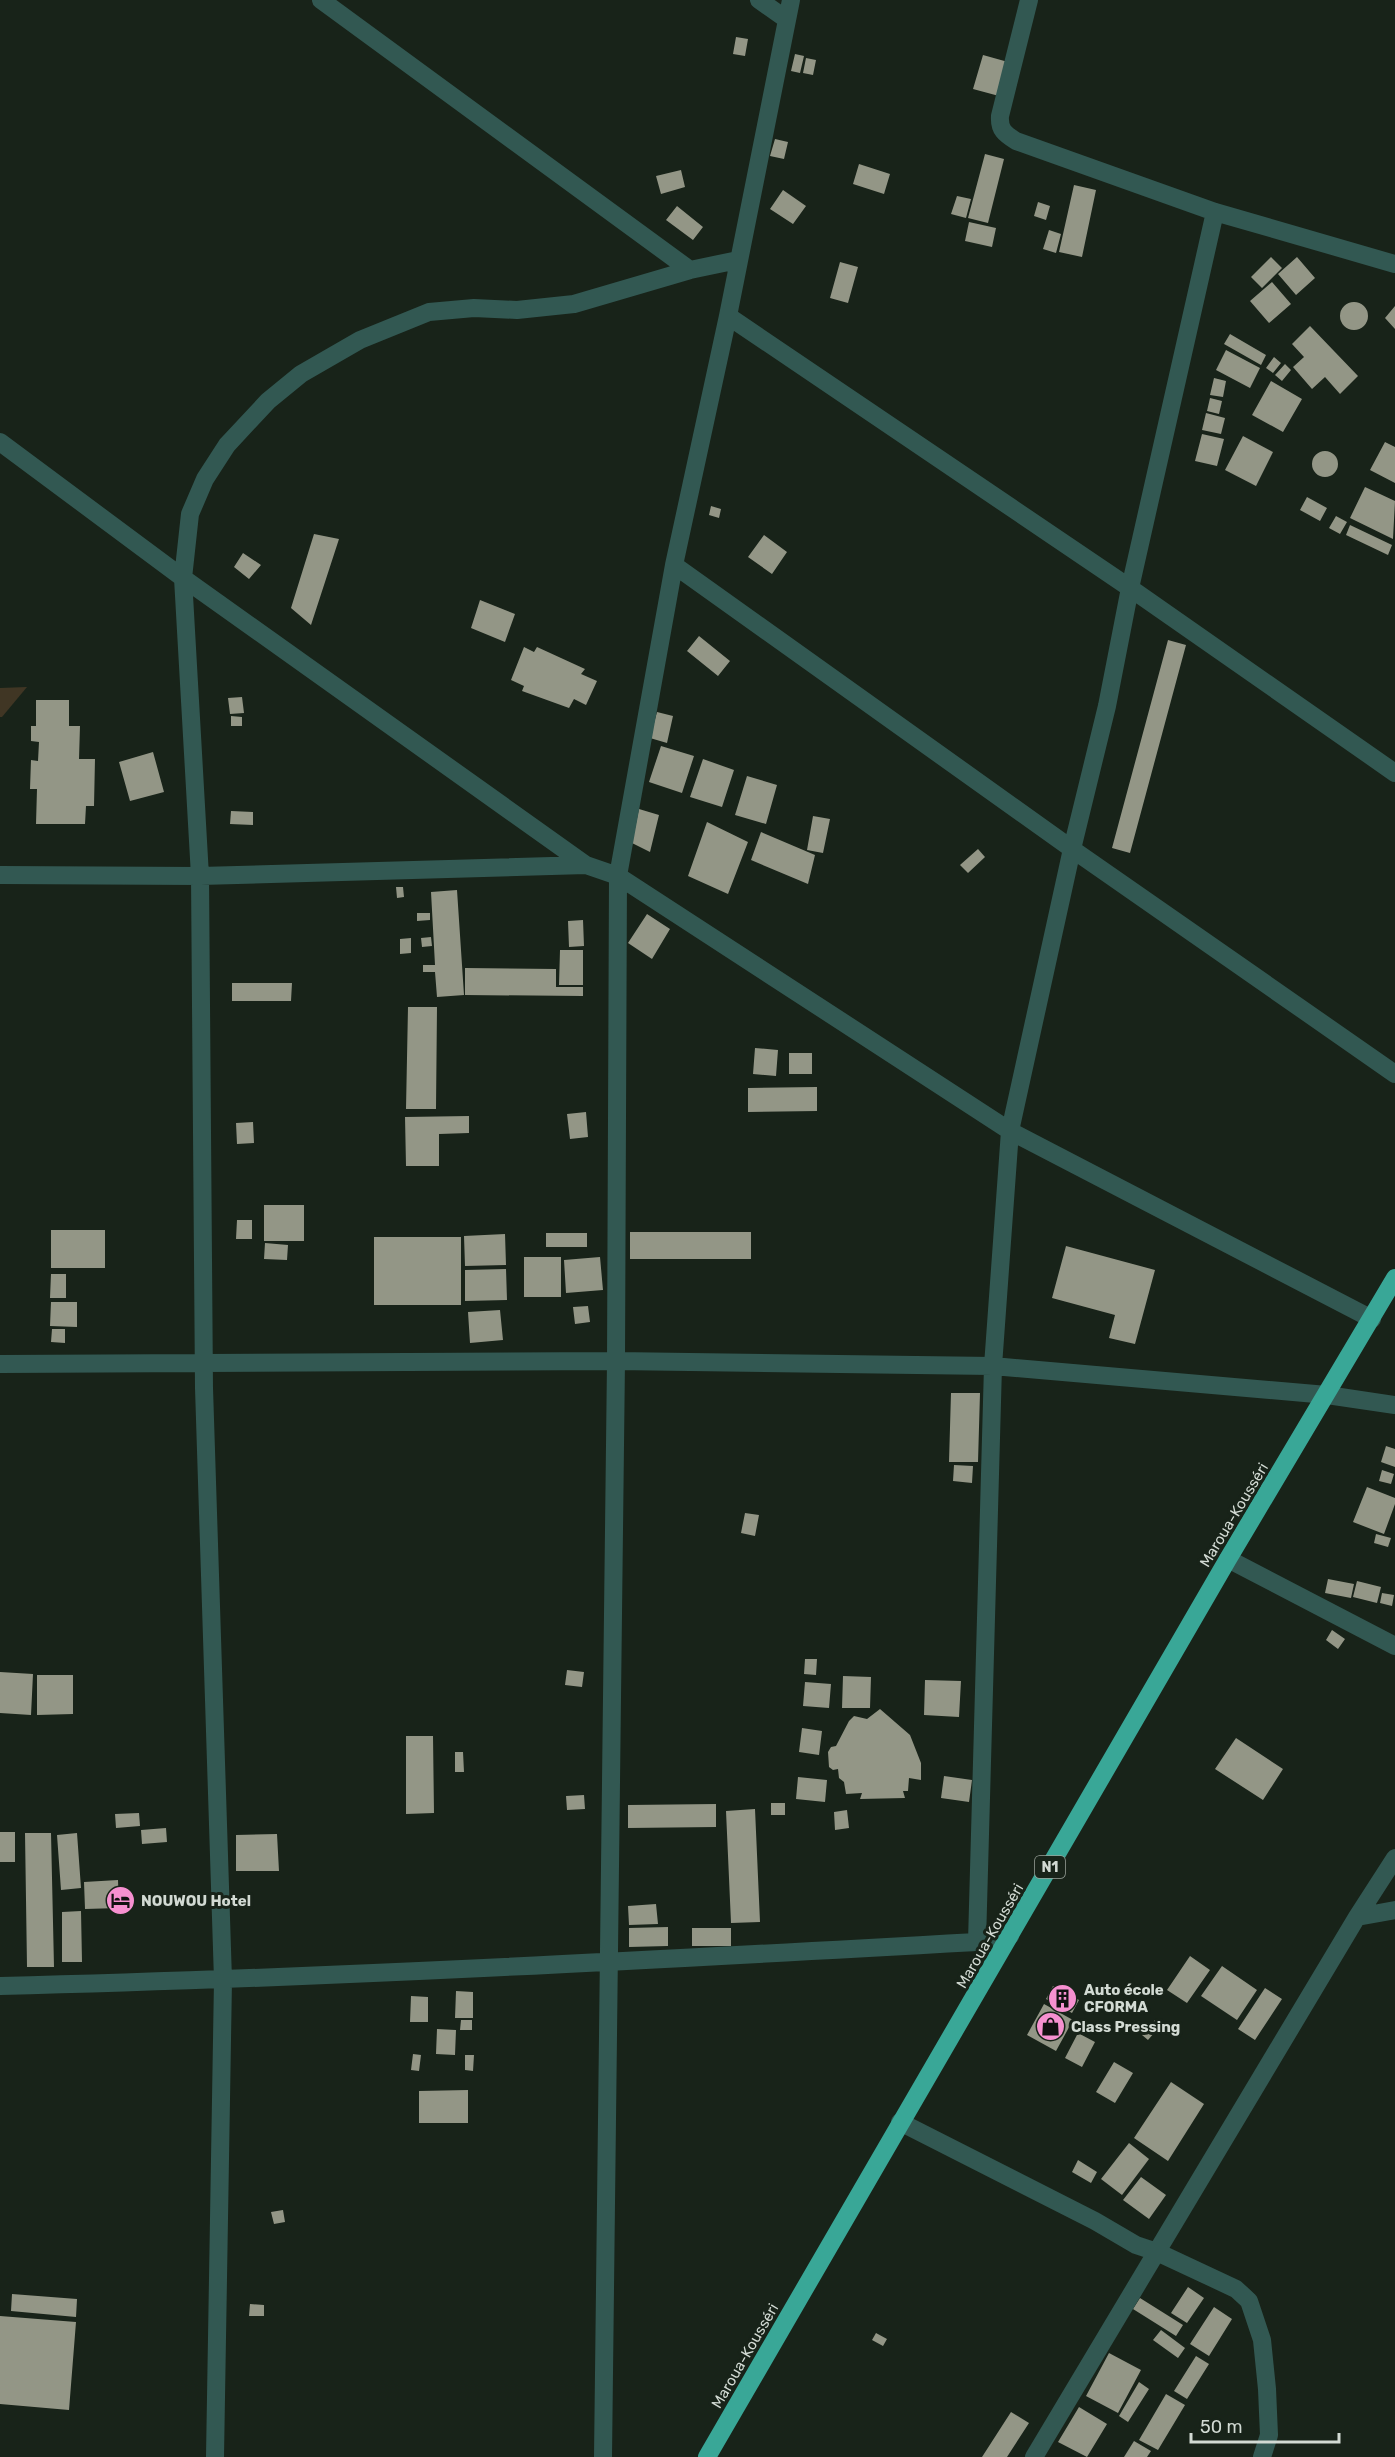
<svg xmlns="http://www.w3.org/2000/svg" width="1395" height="2457" font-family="Rubik,sans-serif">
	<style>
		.green { fill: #403624 }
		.building { fill: #939686 }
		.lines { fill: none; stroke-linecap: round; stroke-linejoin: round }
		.minor { stroke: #325852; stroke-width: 18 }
		.highway { stroke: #39a797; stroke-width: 18 }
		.labels { text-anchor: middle; stroke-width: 6; stroke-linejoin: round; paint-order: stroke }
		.shield { fill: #182319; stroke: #9aa39b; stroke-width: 1.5 }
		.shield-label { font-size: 14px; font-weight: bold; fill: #d2dad3 }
		.street-label { font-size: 15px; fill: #d2dad3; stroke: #182319 }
		.poi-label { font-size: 15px; font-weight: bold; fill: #d2dad3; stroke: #182319; text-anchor: start }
	</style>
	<rect width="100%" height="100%" fill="#182319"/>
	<path class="green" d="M27,687L2,717H0V688Z"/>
	<path class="building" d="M736,37L748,39L745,56L733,54Z
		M795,54L804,56L800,73L791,71Z
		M983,55L1008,62L999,96L973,89Z
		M806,58L816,60L813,75L803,73Z
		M775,139L788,142L784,159L770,156Z
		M985,154L1004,159L988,223L968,218Z
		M859,164L890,174L884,194L853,184Z
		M681,170L685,187L661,194L656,176Z
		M1074,185L1096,190L1082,257L1059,252Z
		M783,190L806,206L793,224L770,209Z
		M957,196L971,199L966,218L951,214Z
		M1038,202L1050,206L1046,220L1034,216Z
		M677,206L703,227L693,240L666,220Z
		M969,222L996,228L992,247L965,241Z
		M1049,230L1061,234L1056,253L1043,249Z
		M1271,257L1282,268L1262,288L1251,277Z
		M1297,257L1315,278L1296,295L1278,274Z
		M840,262L858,267L848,303L830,298Z
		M1272,282L1291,304L1269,323L1250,301Z
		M1340 316a14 14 0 1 1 28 0a14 14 0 1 1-28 0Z
		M1395,306V329L1385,318Z
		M1310,326L1358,376L1340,394L1325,377L1312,389L1293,367L1304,357L1292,344Z
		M1230,334L1266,355L1261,365L1224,344Z
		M1226,350L1260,368L1250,388L1216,370Z
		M1274,357L1281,363L1273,373L1266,368Z
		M1285,364L1291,370L1282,381L1275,375Z
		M1214,378L1226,381L1223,397L1210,395Z
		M1271,381L1302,399L1283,432L1252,415Z
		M1210,398L1222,401L1219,414L1207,411Z
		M1206,413L1225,418L1221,434L1202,430Z
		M1202,434L1224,439L1217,466L1195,461Z
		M1243,436L1273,452L1256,486L1225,470Z
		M1385,442L1395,447V483L1370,470Z
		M1312 464a13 13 0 1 1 26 0a13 13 0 1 1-26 0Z
		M1365,487L1395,501L1393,539L1350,518Z
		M1307,497L1327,508L1320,521L1300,510Z
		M711,506L721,509L719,518L709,515Z
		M1336,516L1347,522L1340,534L1329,528Z
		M1350,525L1392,545L1388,555L1346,535Z
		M314,534L339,539L311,625L291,608Z
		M764,535L787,552L772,574L748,557Z
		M243,553L261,565L249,579L234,567Z
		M480,600L515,614L505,642L471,628Z
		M699,636L730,661L718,676L687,651Z
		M1168,640L1186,645L1130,853L1112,848Z
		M524,647L534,652L537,647L585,669L581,674L597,681L586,705L574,699L569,708L522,691L524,686L511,680Z
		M242,697L244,713L230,714L228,698Z
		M36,700H69V726H80L79,759H95L94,806H86L85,824H36L37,789H30L31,760L38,761L39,742L31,741V726H36Z
		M657,712L673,716L667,743L650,738Z
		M231,716L242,717V726H231Z
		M661,746L694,756L682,793L649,782Z
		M153,752L164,792L130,801L119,762Z
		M703,759L734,770L722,807L690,797Z
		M747,776L777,785L766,824L735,815Z
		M639,809L659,815L650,852L632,843Z
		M231,811L253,812V825L230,824Z
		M813,816L830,819L823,853L807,850Z
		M707,822L748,842L728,894L688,876Z
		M761,832L815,855L808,884L751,860Z
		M978,849L985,857L968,873L960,865Z
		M396,887H403L404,897L397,898Z
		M457,890L464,995L437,997L435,972H423V965H435L431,892Z
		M417,913H430V920L417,921Z
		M647,914L670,929L652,959L628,943Z
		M583,920L584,946L569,947L568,921Z
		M431,937L432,946L422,947L421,938Z
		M411,938V953L400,954V939Z
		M560,950H583V985H559Z
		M465,968L556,969V987H583V996L465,995Z
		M232,983H292L291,1001H232Z
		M408,1007H437L436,1109H406Z
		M755,1048L778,1050L776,1076L753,1074Z
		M789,1053H812V1074H789Z
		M817,1087V1111L748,1112V1088Z
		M586,1112L588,1137L570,1139L567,1114Z
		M469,1116V1133L439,1134V1166H406L405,1117Z
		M253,1122L254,1143L237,1144L236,1123Z
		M264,1205H304V1241H264Z
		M237,1220H252V1239H236Z
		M51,1230H105V1268H51Z
		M630,1232H751V1259H630Z
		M546,1233H587V1247H546Z
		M505,1234L506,1265L465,1266L464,1236Z
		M374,1237H461V1305H374Z
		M265,1243L288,1245L287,1260L264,1259Z
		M1066,1246L1155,1270L1135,1344L1109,1338L1115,1315L1052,1298Z
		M524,1257H561V1297H524Z
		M600,1257L603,1290L566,1293L564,1260Z
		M506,1269L507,1300L465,1301V1270Z
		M51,1274H66V1298H50Z
		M51,1302H77V1327L50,1326Z
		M588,1306L590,1322L575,1324L573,1307Z
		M500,1310L503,1340L470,1343L468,1312Z
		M52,1329H65V1343L51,1342Z
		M951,1393H980L978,1462H949Z
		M1386,1446L1395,1449V1467L1381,1462Z
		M954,1465L973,1466L972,1483L953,1481Z
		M1382,1470L1394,1474L1391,1484L1379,1481Z
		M1367,1487L1395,1498V1504L1384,1534L1353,1522Z
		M745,1513L759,1515L755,1536L741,1533Z
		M1376,1534L1391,1538L1388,1547L1374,1543Z
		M1328,1579L1354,1584L1351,1598L1325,1593Z
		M1357,1581L1381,1587L1377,1603L1353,1597Z
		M1382,1593L1394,1595L1392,1606L1380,1603Z
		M1332,1630L1345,1639L1338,1649L1326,1640Z
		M805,1659H817L816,1675L804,1674Z
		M567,1670L584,1672L582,1687L565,1685Z
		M0,1672L33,1674L31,1715L0,1713Z
		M37,1675H73V1714L37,1715Z
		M843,1676L871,1677L870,1708H842Z
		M925,1680L961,1681L959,1717L924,1715Z
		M805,1682L831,1684L829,1708L803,1706Z
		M880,1709L910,1735L921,1763V1780L909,1778L908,1791H903L905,1798L860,1799L862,1793L846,1794L844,1782L839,1778L838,1769L833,1770L829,1767L828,1752L831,1747L836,1746L849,1721L854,1716L867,1719Z
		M802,1728L822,1731L819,1755L799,1752Z
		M406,1736H433L434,1813L406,1814Z
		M1236,1738L1283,1769L1263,1800L1215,1769Z
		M455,1752H463L464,1772H455Z
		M944,1776L972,1780L969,1802L941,1798Z
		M798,1777L827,1780L825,1802L796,1799Z
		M584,1795L585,1809L567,1810L566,1796Z
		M771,1803H785V1815H771Z
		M716,1804V1827L628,1828V1805Z
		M755,1809L760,1922L731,1923L726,1811Z
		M847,1810L849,1828L835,1830L834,1812Z
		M139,1813L140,1826L116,1828L115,1814Z
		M166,1828L167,1842L142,1844L141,1830Z
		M0,1832H15V1862H0Z
		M25,1833H51L54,1967H27Z
		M77,1833L81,1888L61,1890L57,1835Z
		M277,1834L279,1871H236V1835Z
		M118,1880L119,1908L85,1909L84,1882Z
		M656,1904L658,1924L629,1925L628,1906Z
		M81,1911L82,1962H62V1912Z
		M668,1927V1946L629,1947V1928Z
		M692,1928H731V1946H692Z
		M1190,1956L1210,1970L1187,2003L1167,1990Z
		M1222,1966L1257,1990L1237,2020L1201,1996Z
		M1053,1986L1079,2000L1072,2013L1046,1999Z
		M1265,1988L1282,1999L1255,2040L1238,2029Z
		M456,1991L473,1992V2018H455Z
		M411,1996L428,1997V2022H410Z
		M1044,2004L1073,2020L1056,2051L1027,2035Z
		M461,2020H472V2030H460Z
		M1155,2020L1161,2025L1148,2040L1142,2035Z
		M437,2029L456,2030L455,2055L436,2054Z
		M1078,2033L1095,2042L1082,2067L1065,2058Z
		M413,2054L421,2055L419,2071L411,2070Z
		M465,2055H474L473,2071L465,2070Z
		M1114,2062L1133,2073L1115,2103L1096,2092Z
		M1171,2082L1204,2104L1168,2161L1134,2138Z
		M468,2090V2123H419V2091Z
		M1129,2143L1149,2159L1122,2195L1101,2179Z
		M1078,2160L1097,2172L1091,2183L1072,2172Z
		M1141,2177L1166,2195L1149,2219L1123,2200Z
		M283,2210L285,2222L274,2224L271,2212Z
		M1188,2287L1204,2298L1187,2323L1171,2313Z
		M12,2294L77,2299L76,2317L11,2311Z
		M1140,2298L1183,2325L1176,2336L1133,2309Z
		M250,2304L264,2305V2316H249Z
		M1214,2307L1232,2319L1209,2356L1190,2344Z
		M0,2316L76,2322L69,2410L0,2404Z
		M1161,2330L1185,2348L1178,2358L1153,2340Z
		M876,2333L887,2339L883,2346L872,2340Z
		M1109,2353L1141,2370L1118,2413L1086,2396Z
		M1196,2356L1209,2364L1187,2399L1174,2391Z
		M1139,2382L1149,2389L1128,2422L1119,2416Z
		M1166,2394L1185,2405L1158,2450L1139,2440Z
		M1079,2407L1107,2424L1087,2457L1058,2442Z
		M1011,2412L1029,2423L1007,2457H982Z
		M1134,2441L1151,2451L1147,2457H1124Z"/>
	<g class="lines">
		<path class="minor" d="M321,0L690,270
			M759,0L786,19
			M1029,0L1000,116C999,130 1005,134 1016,141L1215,212L1395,264
			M728,316L1130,588L1395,773
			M0,442L183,578L586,865
			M674,565L1072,849L1395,1074
			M0,875L200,876L586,865L618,876L1010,1131L1372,1319
			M0,1364L616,1361L993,1366L1327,1395L1395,1405
			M1228,1559L1395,1646
			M1357,1917L1395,1910
			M977,1942L993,1366L1010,1131L1072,849L1107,706L1130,588L1215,212
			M0,1986C326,1978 652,1960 977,1942L1010,1936
			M900,2122L1095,2221L1136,2245L1157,2252L1236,2289L1249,2301L1262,2340L1267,2389L1269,2435L1262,2457
			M215,2457L223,1980L204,1388L200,876L183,578L190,514L205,479L227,445L268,401L301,374L360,340L429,312L474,308L517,310L574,304L690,270L738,260
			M603,2457L616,1361L618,876L674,565L728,316L791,0
			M1034,2457L1357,1917L1395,1858"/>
		<path class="highway" d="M707,2457L1228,1559L1395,1278"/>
	</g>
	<defs>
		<symbol id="hotel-disc" viewBox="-11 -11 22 22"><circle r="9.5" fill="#f690d0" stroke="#182319"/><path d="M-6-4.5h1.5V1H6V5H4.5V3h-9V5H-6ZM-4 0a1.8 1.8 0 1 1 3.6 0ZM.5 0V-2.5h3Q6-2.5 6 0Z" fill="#111"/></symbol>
		<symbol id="building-disc" viewBox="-11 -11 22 22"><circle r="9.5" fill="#f690d0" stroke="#182319"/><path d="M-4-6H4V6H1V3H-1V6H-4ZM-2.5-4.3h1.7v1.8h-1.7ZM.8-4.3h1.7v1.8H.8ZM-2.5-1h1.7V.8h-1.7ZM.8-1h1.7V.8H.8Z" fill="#111"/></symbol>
		<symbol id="shop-disc" viewBox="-11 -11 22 22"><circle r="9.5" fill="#f690d0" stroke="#182319"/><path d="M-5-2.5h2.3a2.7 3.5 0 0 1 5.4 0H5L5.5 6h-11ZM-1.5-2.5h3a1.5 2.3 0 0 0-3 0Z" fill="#111"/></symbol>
	</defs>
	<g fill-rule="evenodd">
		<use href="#hotel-disc" x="104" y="1884" width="33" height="33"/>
		<use href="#building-disc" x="1046" y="1982" width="33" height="33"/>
		<use href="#shop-disc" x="1034" y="2010" width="33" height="33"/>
	</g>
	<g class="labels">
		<rect class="shield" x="1035" y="1856" width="30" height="22" rx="4.5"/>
		<g class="shield-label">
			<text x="1050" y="1872">N1</text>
		</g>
		<g class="street-label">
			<text transform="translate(1234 1515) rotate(-59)" y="5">Maroua-Kousséri</text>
			<text transform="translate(990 1936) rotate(-60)" y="5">Maroua-Kousséri</text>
			<text transform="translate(745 2356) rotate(-60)" y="5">Maroua-Kousséri</text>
		</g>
		<g class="poi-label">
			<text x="141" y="1906">NOUWOU Hotel</text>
			<text x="1084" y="1995">Auto école<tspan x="1084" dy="17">CFORMA</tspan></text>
			<text x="1071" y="2032">Class Pressing</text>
		</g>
	</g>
	<path d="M1191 2433v9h148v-9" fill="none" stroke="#d2dad3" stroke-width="3"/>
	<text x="1200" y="2433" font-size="18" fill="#d2dad3" stroke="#182319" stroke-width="4.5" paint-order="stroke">50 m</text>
</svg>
